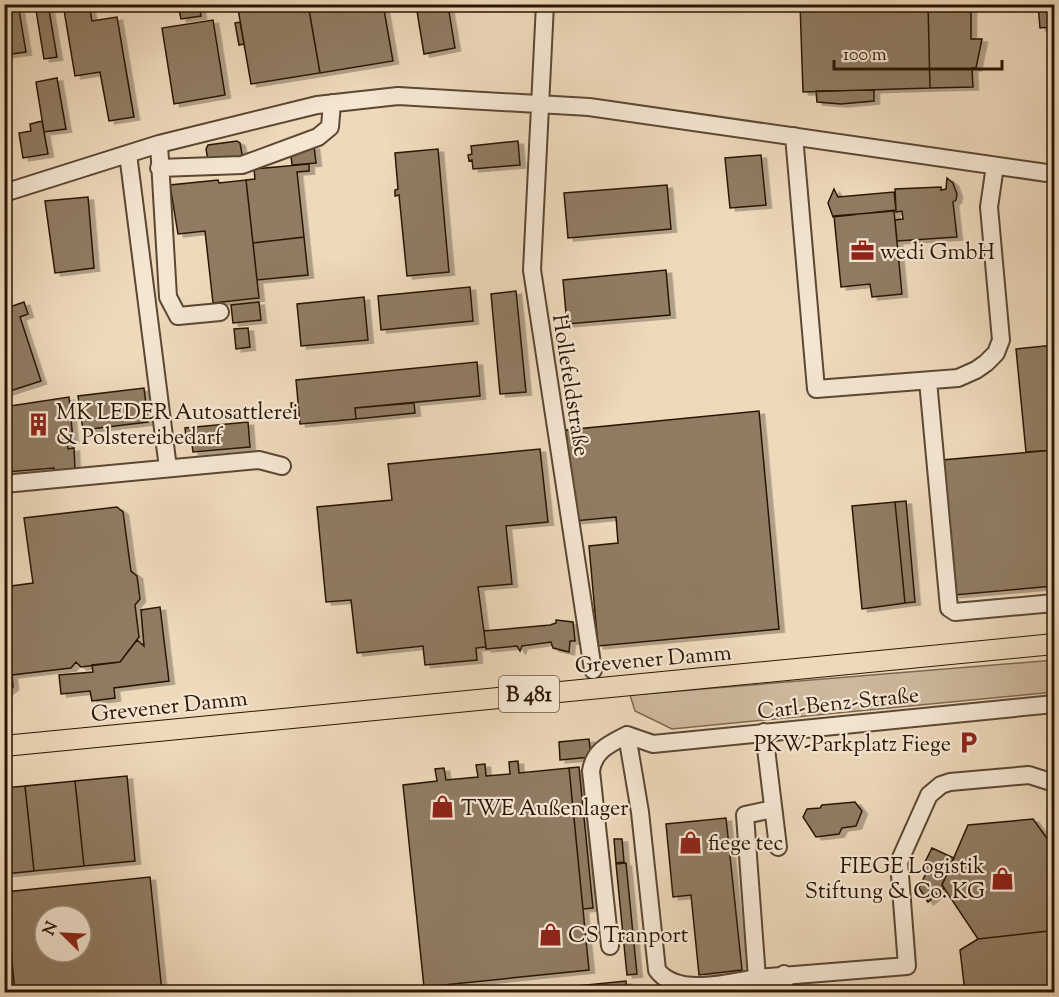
<svg xmlns="http://www.w3.org/2000/svg" width="1059" height="997" font-family="'Sorts Mill Goudy',serif">
	<style>
		.green { fill: #cdb89c; stroke: #7c6750; stroke-width: 1.5 }
		.building { fill: #907b63; stroke: #2a1604; stroke-width: 1.5; fill-rule: evenodd; filter: url(#shadow) }
		.lines { fill: none; stroke-linecap: round; stroke-linejoin: round }
		.minor-casing { stroke: #5b4732; stroke-width: 20 }
		.major-casing { stroke: #2a1604; stroke-width: 22 }
		.minor { stroke: #f4e6d3; stroke-width: 16 }
		.major { stroke: #eed9bb; stroke-width: 20 }
		.labels { text-anchor: middle; stroke-width: 4.5; stroke-linejoin: round; paint-order: stroke }
		.shield { fill: #f4e6d3; stroke: #675442; stroke-width: 1.5 }
		.shield-label { font-size: 21px; font-weight: bold; fill: #2a1604 }
		.poi-label { font-size: 22px; fill: #2a1604; stroke: #f4e6d3; text-anchor: start }
		.street-label { font-size: 22px; fill: #2a1604; stroke: #f4e6d3 }
	</style>
	<defs>
		<filter id="shadow"><feDropShadow dx="5.5" dy="3" stdDeviation="0" flood-color="#0004"/></filter>
	</defs>
	<rect width="100%" height="100%" fill="#eed9bb"/>
	<filter id="stains"><feTurbulence type="fractalNoise" baseFrequency=".00333" numOctaves="4"/><feColorMatrix values="0 0 0 0 .2 0 0 0 0 .09 0 0 0 0 .02 0 0 0 .5 -.17"/></filter>
	<radialGradient id="worn" r=".72"><stop offset=".6" stop-color="#630" stop-opacity="0"/><stop offset="1" stop-color="#630" stop-opacity=".3"/></radialGradient>
	<path class="green" d="M1054,660V692L672,729L635,711L630,695Z"/>
	<path class="building" d="M4,4H18L26,52L4,55Z
		M35,4H48L57,57L44,59Z
		M63,4H89L92,21L117,17L134,117L109,121L100,72L75,76Z
		M199,4L201,16L181,19L178,5Z
		M264,4H308L320,73L251,84L238,9Z
		M308,4H383L393,61L320,73Z
		M800,4H928L930,88L803,92Z
		M928,4H971V39H982L976,68H972L973,87L930,88Z
		M1038,4H1054V68L1050,27L1040,28Z
		M448,6L455,48L424,54L417,11Z
		M213,20L225,95L174,104L162,28Z
		M240,22L244,44L239,45L235,23Z
		M57,78L66,129L44,132L36,82Z
		M874,90V101L841,104L817,102L816,91Z
		M42,121L48,154L23,158L19,133L31,131L30,124Z
		M237,141L240,143L242,154L240,158L208,160L206,149L208,145Z
		M518,141L520,165L473,169L472,160L469,161L468,155L472,154L471,146Z
		M314,146L316,163L292,165L290,148Z
		M438,149L449,272L407,276L399,195L395,196V190L398,189L395,153Z
		M761,155L766,205L730,208L725,158Z
		M309,164V171L297,172L304,237L253,243L246,180L255,179L254,169Z
		M947,178L953,183L957,194L956,200L953,202L957,237L897,241L895,220L903,219L902,211L896,212L895,189L941,187V190L946,189Z
		M218,180L219,183L246,180L259,298L213,303L205,231L178,234L170,185Z
		M667,185L671,229L568,238L564,193Z
		M834,189L838,197L894,192L896,210L833,217L828,203Z
		M88,197L94,268L55,273L45,201Z
		M894,211L902,294L872,297L870,284L841,287L834,216Z
		M304,237L308,275L257,280L253,243Z
		M666,270L670,315L567,324L563,280Z
		M470,287L473,321L381,330L378,296Z
		M516,291L526,392L500,394L491,294Z
		M364,297L368,340L301,346L297,304Z
		M24,302L28,314L20,317L41,381L4,393V309Z
		M259,302L261,320L233,323L231,305Z
		M248,328L250,347L236,349L234,329Z
		M1054,345V450L1026,452L1016,349Z
		M477,362L480,396L355,408L356,419L300,424L296,380Z
		M144,388L148,422L83,430L78,396Z
		M69,397L73,440L67,441L68,449L74,448L75,470L54,473V468L6,472L4,407Z
		M291,403H298L299,415L292,416Z
		M414,403L415,413L356,419L355,408Z
		M759,411L779,629L598,646L589,546L618,543L616,517L574,521L566,430Z
		M248,422L250,447L193,452L191,437L186,438L185,428Z
		M540,449L548,522L506,526L512,584L478,587L486,647L476,648L477,660L425,665L423,646L357,653L351,600L326,602L317,507L392,500L388,464Z
		M1054,450V586L954,595L942,460Z
		M906,501L915,602L905,603L895,502Z
		M895,502L905,603L862,609L852,506Z
		M117,507L123,512L131,571L137,576L140,599L135,605L139,637L120,662L81,667L76,662L71,668L12,675L13,687L4,694V587L33,583L24,518Z
		M160,607L169,681L114,688L115,698L92,701L90,691L61,694L59,675L93,672L92,665L120,662L137,640L144,646L141,610Z
		M556,620L573,622L575,641H570L569,652L553,648L551,642L522,646L520,651L517,646L486,649L484,631L550,625L556,623Z
		M589,739L591,757L560,760L559,742Z
		M518,761L519,773L569,768L589,970L424,987L403,785L437,781L435,769L444,768L446,780L478,777L476,765L485,764L486,776L510,774L509,762Z
		M579,767L593,908L583,909L569,768Z
		M127,776L135,861L84,866L75,781Z
		M75,781L84,866L34,871L25,786Z
		M25,786L34,871L4,874V788Z
		M855,802L862,811L856,826L842,828L839,834L816,837L803,817L807,809L820,808L822,805Z
		M726,818L742,970L699,975L691,895L673,897L666,824Z
		M1033,819L1054,848V915L1048,931L978,939L942,885L968,825Z
		M614,839H622L624,862L616,863Z
		M932,848L954,858L942,885L944,888L928,902L919,888L926,873L922,868Z
		M626,863L637,974L627,975L616,864Z
		M150,877L162,992H15L5,892ZM45,916H81V952H45Z
		M5,892L15,992H4Z
		M1048,931L1054,992H965L960,950L978,939Z
		M626,981L627,992H516Z"/>
	<g class="lines">
		<defs>
			<path id="minor" d="M545,4L532,270L593,670
				M794,136L816,389L958,378L976,370L986,363L996,353L1001,340L989,207L995,166
				M159,144L168,297L178,316L220,312
				M128,154L168,468
				M159,168L242,165L318,137L330,127L332,103
				M4,193L159,144L317,105L398,96L589,107L1054,174
				M928,381L949,608L955,612L1054,603
				M4,484L259,460L282,466
				M764,732L778,847
				M627,735L640,812L657,970C677,997 728,983 757,978L745,815L773,809
				M627,735L653,744L1054,704
				M610,946L591,771C594,750 610,744 627,735
				M784,974L785,992
				M757,978L907,966L899,862L929,795L941,785L950,782L1029,775L1054,783"/>
			<path id="major" d="M4,746L1054,644"/>
		</defs>
		<use href="#minor" class="minor-casing"/>
		<use href="#major" class="major-casing"/>
		<use href="#minor" class="minor"/>
		<use href="#major" class="major"/>
	</g>
	<defs>
		<symbol id="office-bare" viewBox="-9 -9 18 18"><path d="M-6-3h4V-5.5h4V-3h4V5H-6ZM-1-4.5V-3h2v-1.5ZM-6 0V1H6V0Z" fill="#8f2418" stroke="#f4e6d3" stroke-width="2.5" paint-order="stroke"/></symbol>
		<symbol id="building-bare" viewBox="-9 -9 18 18"><path d="M-4-6H4V6H1V3H-1V6H-4ZM-2.5-4.3h1.7v1.8h-1.7ZM.8-4.3h1.7v1.8H.8ZM-2.5-1h1.7V.8h-1.7ZM.8-1h1.7V.8H.8Z" fill="#8f2418" stroke="#f4e6d3" stroke-width="2.5" paint-order="stroke"/></symbol>
		<symbol id="parking-bare" viewBox="-9 -9 18 18"><path d="M-3.5-5.5H1a3.5 3.5 0 0 1 0 7H-1V5.5H-3.5ZM-1-3.4V-.6H.8a1.4 1.4 0 0 0 0-2.8Z" fill="#8f2418" stroke="#f4e6d3" stroke-width="2.5" paint-order="stroke"/></symbol>
		<symbol id="shop-bare" viewBox="-9 -9 18 18"><path d="M-5-2.5h2.3a2.7 3.5 0 0 1 5.4 0H5L5.5 6h-11ZM-1.5-2.5h3a1.5 2.3 0 0 0-3 0Z" fill="#8f2418" stroke="#f4e6d3" stroke-width="2.5" paint-order="stroke"/></symbol>
	</defs>
	<g fill-rule="evenodd">
		<use href="#office-bare" x="846" y="234" width="33" height="33"/>
		<use href="#building-bare" x="22" y="408" width="33" height="33"/>
		<use href="#parking-bare" x="952" y="726" width="33" height="33"/>
		<use href="#shop-bare" x="426" y="790" width="33" height="33"/>
		<use href="#shop-bare" x="674" y="826" width="33" height="33"/>
		<use href="#shop-bare" x="986" y="862" width="33" height="33"/>
		<use href="#shop-bare" x="534" y="918" width="33" height="33"/>
	</g>
	<g class="labels">
		<rect class="shield" x="499" y="676" width="60" height="36" rx="4.5"/>
		<g class="shield-label">
			<text x="529" y="701">B 481</text>
		</g>
		<g class="poi-label">
			<text x="880" y="259">wedi GmbH</text>
			<text x="56" y="419">MK LEDER Autosattlerei<tspan x="56" dy="25">&amp; Polstereibedarf</tspan></text>
			<text x="951" y="751" text-anchor="end">PKW-Parkplatz Fiege</text>
			<text x="461" y="815">TWE Außenlager</text>
			<text x="708" y="850">fiege tec</text>
			<text x="985" y="873" text-anchor="end">FIEGE Logistik<tspan x="985" dy="25">Stiftung &amp; Co. KG</tspan></text>
			<text x="568" y="942">CS Tranport</text>
		</g>
		<g class="street-label">
			<text transform="translate(572 385) rotate(81)" y="8">Hollefeldstraße</text>
			<text transform="translate(653 658) rotate(-5)" y="8">Grevener Damm</text>
			<text transform="translate(838 702) rotate(-6)" y="8">Carl-Benz-Straße</text>
			<text transform="translate(169 705) rotate(-6)" y="8">Grevener Damm</text>
		</g>
	</g>
	<rect width="1059" height="997" fill="none" stroke="#eed9bb" stroke-width="24"/>
	<rect x="6" y="6" width="1047" height="985" fill="none" stroke="#2a1604" stroke-width="3"/>
	<rect x="12" y="12" width="1035" height="973" fill="none" stroke="#2a1604" stroke-width="1.5"/>
	<g transform="translate(63 934) rotate(294)"><circle r="28" fill="#f4e6d3" stroke="#a39380" stroke-width="1.5"/>
	<path d="M0-4.5L10 22L0 15L-10 22Z" fill="#8f2418"/>
	<text y="-9" font-size="16" font-weight="bold" text-anchor="middle" fill="#2a1604">N</text>
	</g>
	<path d="M834 60v9h168v-9" fill="none" stroke="#2a1604" stroke-width="3"/>
	<text x="843" y="60" font-size="18" fill="#2a1604" stroke="#f4e6d3" stroke-width="4.5" paint-order="stroke">100 m</text>
	<rect width="100%" height="100%" filter="url(#stains)"/>
	<rect width="100%" height="100%" fill="url(#worn)"/>
</svg>
